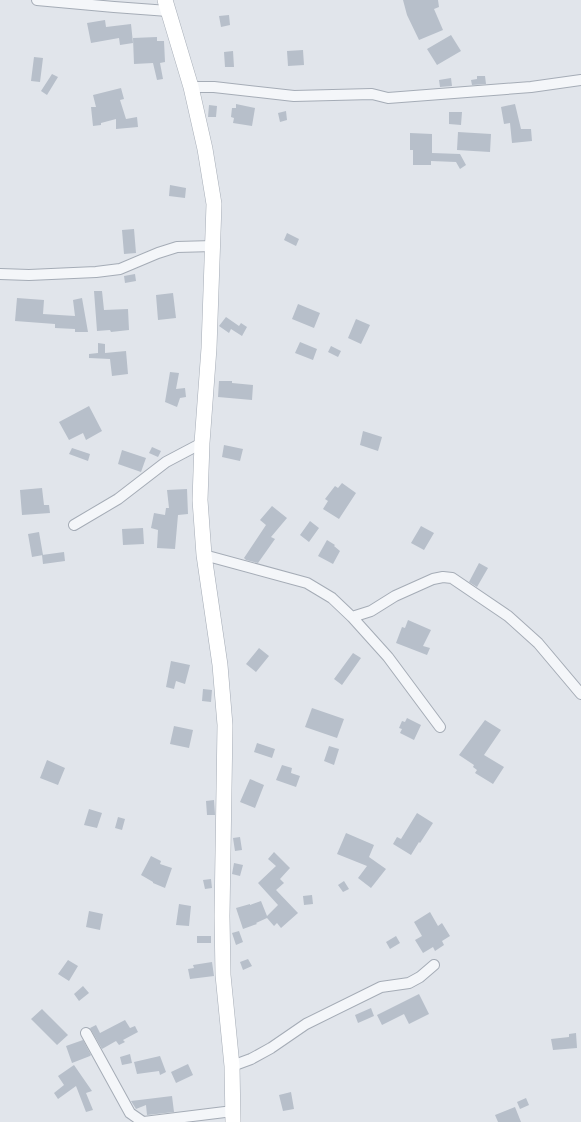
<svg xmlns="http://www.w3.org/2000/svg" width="581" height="1122" font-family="Manrope,sans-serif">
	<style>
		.building { fill: #b7bfca }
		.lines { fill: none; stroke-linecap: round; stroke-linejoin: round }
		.street-casing { stroke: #a5acb6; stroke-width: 12 }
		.secondary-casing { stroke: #a5acb6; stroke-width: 16 }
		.street { stroke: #f4f6f9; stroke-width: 10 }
		.secondary { stroke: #fff; stroke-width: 15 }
	</style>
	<rect width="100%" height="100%" fill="#e1e5eb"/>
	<path class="building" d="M403,0H438L439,7L434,9L443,30L419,40L407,15Z
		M229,15L230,25L221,27L219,16Z
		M105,20L106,27L131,24L133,43L120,45L119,38L91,43L87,23Z
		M451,35L461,51L437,65L427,49Z
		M157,37V41H164L165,62L160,63L163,79L157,80L153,63L134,64L133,38Z
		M303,50L304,65L288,66L287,51Z
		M233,51L234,67H225L224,52Z
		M34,57L43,58L40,82L31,81Z
		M52,74L58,77L47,95L41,91Z
		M477,76H485L486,84L472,85L471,80L477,79Z
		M451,78L452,86L440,87L439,80Z
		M121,88L124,99L120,100L126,119L137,117L138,127L116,129V119L101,123V125L93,126L91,107H96L93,95Z
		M236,104L255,108L252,126L233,123L234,118L231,117L232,108H236Z
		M515,104L521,129H531L532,141L512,143L510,123L504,124L501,107Z
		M209,105L217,106L216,117H208Z
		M286,111L287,120L280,122L278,113Z
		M449,112H462L461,125L449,124Z
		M458,132L491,134L490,152L457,150Z
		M410,133L432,134V153L460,154L466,165L460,169L456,162L431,161V165H413V150H410Z
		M170,185L186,188L185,198L169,196Z
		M134,229L136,253L124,254L122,230Z
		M287,233L299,239L296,246L284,240Z
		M135,274L136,281L125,283L124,276Z
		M94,291H102L104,310L128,309L129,330L111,332L110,330L97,331Z
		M173,293L176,318L158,320L156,295Z
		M17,298L44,300L43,314L75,316L73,300L82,298L88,332H75V329L55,328V324L15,321Z
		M298,304L320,313L314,328L292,319Z
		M226,317L239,326L241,323L247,327L242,336L231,329L229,333L219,326Z
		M356,319L370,325L361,344L348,338Z
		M300,342L317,349L313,360L295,353Z
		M98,343L105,344V353L126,351L128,374L112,376L110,359L89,358V354L98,353Z
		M331,346L341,351L338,357L328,352Z
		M170,372L179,373L176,389L185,388L186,397L180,398L177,407L165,402Z
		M219,381H232V383L253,385L252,400L218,397Z
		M89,406L102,431L86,440L83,433L69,440L59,422Z
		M363,431L382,437L378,451L360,445Z
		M224,445L243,449L240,461L222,457Z
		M152,447L161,451L158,457L149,453Z
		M72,448L90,454L88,461L69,454Z
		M122,450L146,458L141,472L118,464Z
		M342,483L356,493L339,519L323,509L328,501L325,499L335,486L338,488Z
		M42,488L44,505H49L50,513L22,515L20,490Z
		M187,489L188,514L178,515L175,549L157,548L158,530L151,528L154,513L165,515L166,508H169L167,490Z
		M272,506L287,518L271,537L275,539L258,563L246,560L244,558L266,525L260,520Z
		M310,521L319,528L309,542L300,535Z
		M421,526L434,533L424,550L411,543Z
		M143,528L144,544L123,545L122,529Z
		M39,532L43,555L32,557L28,534Z
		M327,540L335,545L334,546L340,551L333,564L318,556Z
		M64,552L65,561L43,564L42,555Z
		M479,563L488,568L477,587L469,582Z
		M408,620L431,630L423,646L430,648L427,655L396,643L402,627L405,628Z
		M259,648L269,656L256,672L246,664Z
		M353,653L361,658L342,685L334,679Z
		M171,661L190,665L185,684L176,681L174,689L166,687Z
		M203,689L212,690L211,702L202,701Z
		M312,708L344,719L337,738L305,727Z
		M407,718L421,725L414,740L400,733L402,729L399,728L402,721L405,722Z
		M485,720L501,730L484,755L504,767L493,784L475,773L477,770L473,767L474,765L459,755Z
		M174,726L193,730L189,748L170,744Z
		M257,743L275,749L272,758L254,752Z
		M329,746L339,749L334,765L324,761Z
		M47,760L65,768L58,785L40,778Z
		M282,765L292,768L291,773L300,776L296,787L276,780Z
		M250,779L264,785L255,808L240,802Z
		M214,800L215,815H207L206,801Z
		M89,809L102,813L97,828L84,825Z
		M417,813L433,823L420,843L419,842L411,855L393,844L397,837L401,839Z
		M118,817L125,819L122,830L115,828Z
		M346,833L374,845L369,857L386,869L371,888L358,878L367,866L337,854Z
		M240,837L242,850L235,851L233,838Z
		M274,852L290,868L280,879L284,883L276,890L298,913L281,928L277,923L274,926L267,918L256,923L257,924L243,929L236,908L250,904V905L261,901L267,916L278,905L258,883L276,866L268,859Z
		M151,856L161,861L160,864L172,868L165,888L153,883V882L141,875Z
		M234,863L243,865L240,876L232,874Z
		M211,879L212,888L205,889L203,880Z
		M344,881L349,889L343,892L338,885Z
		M312,895L313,904L304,905L303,896Z
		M179,904L191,906L189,926L176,925Z
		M89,911L103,914L100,930L86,927Z
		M430,912L438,926L442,923L450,936L442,941L444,945L435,951L433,947L423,953L415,940L422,936L414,922Z
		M239,931L243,942L236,945L232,933Z
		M197,936H211V943H197Z
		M396,936L400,943L390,949L386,942Z
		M248,959L252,966L243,970L240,962Z
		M68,960L78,966L69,981L58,974Z
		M212,962L214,976L190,979L188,969L194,968L193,965Z
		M83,986L89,993L79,1001L74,994Z
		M419,994L429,1014L409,1024L404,1014L382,1025L377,1015Z
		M371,1008L374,1016L358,1023L355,1015Z
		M42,1009L68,1035L57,1045L31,1019Z
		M125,1020L130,1028L135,1026L138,1032L123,1040L125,1042L119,1045L116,1041L102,1049L90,1028L96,1025L100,1033Z
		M576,1033L577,1048L553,1050L551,1039L569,1037V1034Z
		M83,1040L91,1055L90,1056L72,1063L66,1046Z
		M130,1054L132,1063L122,1065L120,1057Z
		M160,1056L166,1072L160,1075L159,1071L137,1074L134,1062Z
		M188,1064L193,1075L176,1083L171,1072Z
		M74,1065L92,1091L86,1093L93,1110L86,1112L76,1086L58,1099L54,1093L64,1085L58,1076Z
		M291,1092L294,1109L283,1111L279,1095Z
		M172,1096L174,1112L147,1115L146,1105L136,1109L131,1101Z
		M526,1098L529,1105L520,1109L517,1102Z
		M515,1107L521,1122H498L495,1115Z"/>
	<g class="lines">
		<defs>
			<path id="street" d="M37,0L114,7L168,11
				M191,87H214L294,96L372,94L388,98L531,87L581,80
				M0,274L29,275L96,272L120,269L158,253L177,247L213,246
				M74,525L118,499L166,462L202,443
				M204,555L307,583L332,598L352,617L388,657L440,727
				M352,617L371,611L395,596L433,579L443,577L452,578L508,616L538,643L581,694
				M86,1033L130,1113L143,1122
				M232,1066L251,1059L271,1048L306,1024L381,987L409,983L420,977L434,965
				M144,1122L233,1111"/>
			<path id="secondary" d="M165,0L191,87L205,149L214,204L209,348L202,443L200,500L204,555L220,665L225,725L222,916L223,975L232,1066L233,1122"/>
		</defs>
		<use href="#street" class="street-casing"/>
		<use href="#secondary" class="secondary-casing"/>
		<use href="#street" class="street"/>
		<use href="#secondary" class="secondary"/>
	</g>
</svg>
